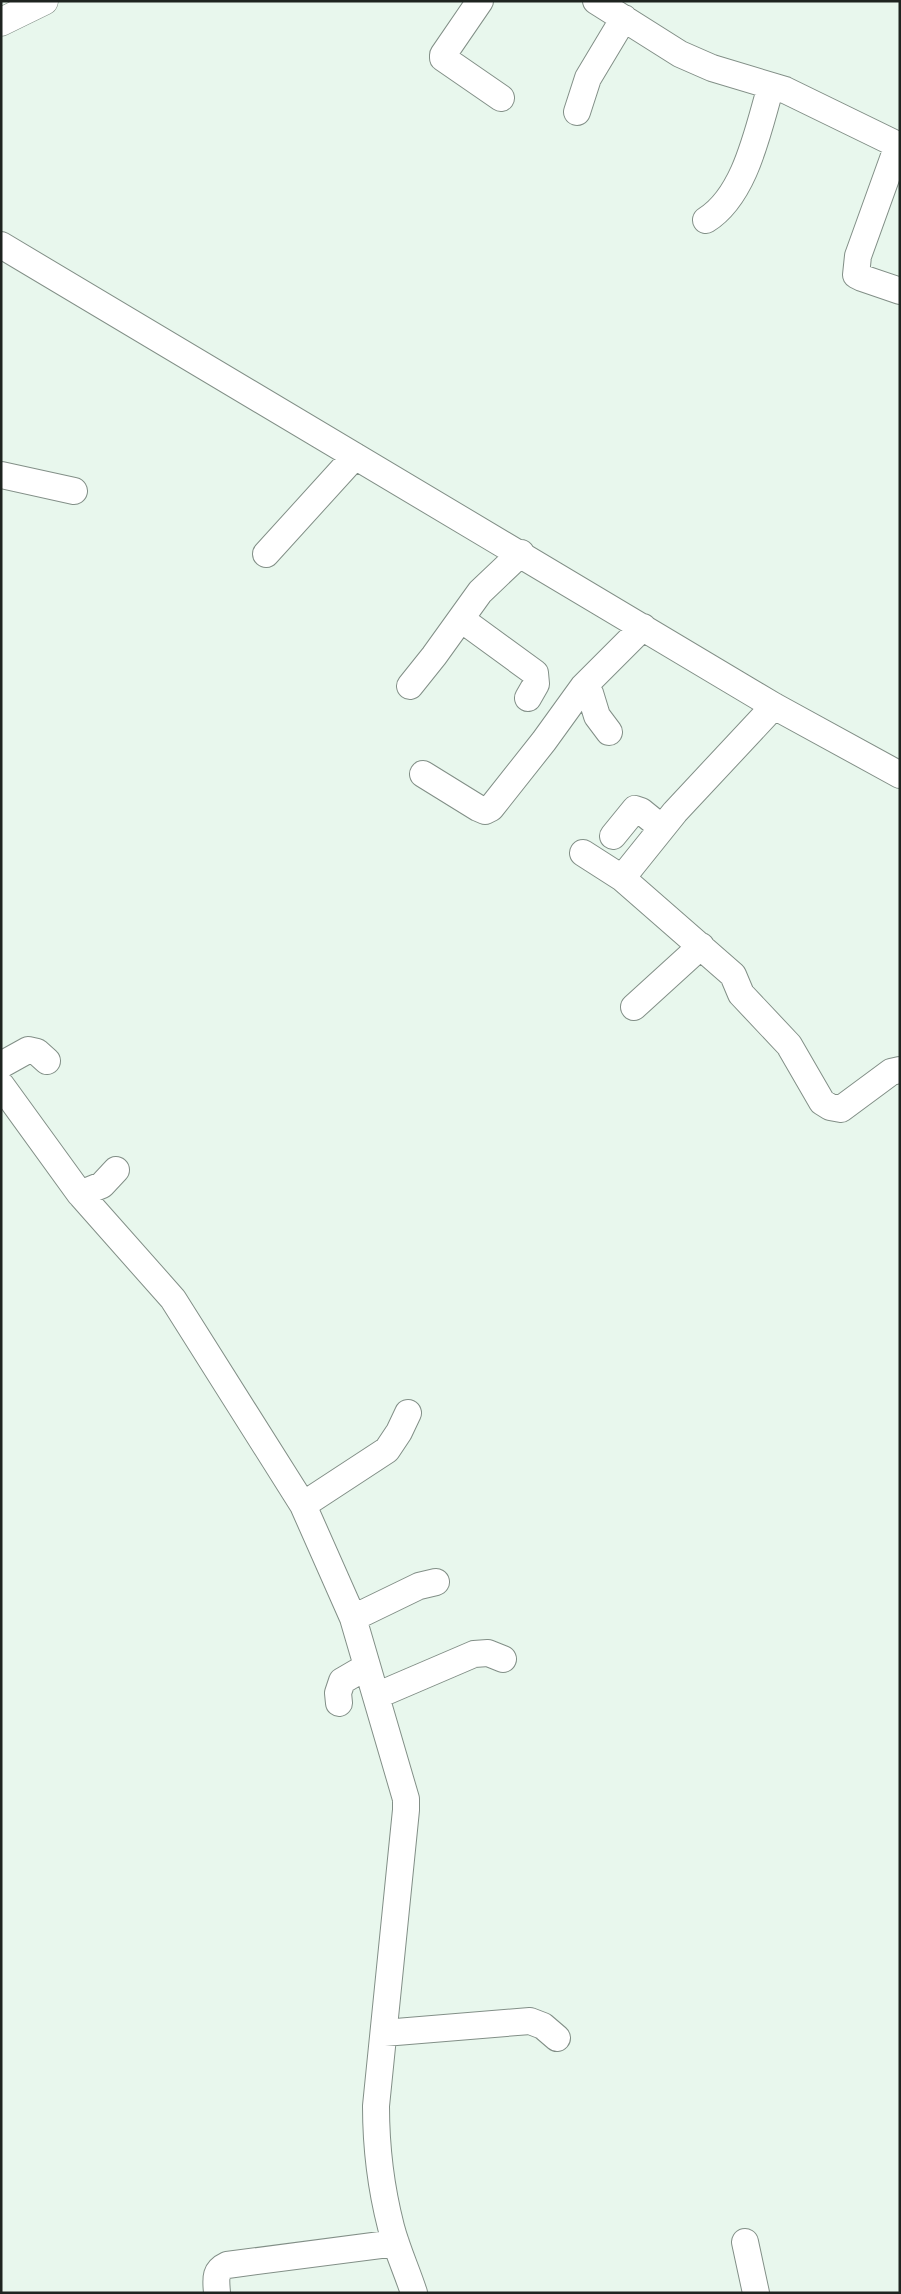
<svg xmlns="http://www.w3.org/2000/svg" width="901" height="2294" font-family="Arial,sans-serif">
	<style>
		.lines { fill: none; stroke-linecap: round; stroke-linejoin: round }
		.minor-casing { stroke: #828f87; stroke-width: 28 }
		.major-casing { stroke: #828f87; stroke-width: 29 }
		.minor { stroke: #fff; stroke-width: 26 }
		.major { stroke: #fff; stroke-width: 28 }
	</style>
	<rect width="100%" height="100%" fill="#e8f7ed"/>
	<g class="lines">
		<defs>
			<path id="minor" d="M480,1L443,55V58L501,98
				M596,1L680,54L712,68L785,90L900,146
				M577,112L588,78L624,18
				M898,145L858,256L856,275L862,278L900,291
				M706,220C746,195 758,129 771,86
				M1,245L774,706L900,775
				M1,475L74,491
				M266,554L355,456
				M461,619L535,673L536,684L528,698
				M410,686L434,656L480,592L521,553
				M583,687L590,693L597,716L609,732
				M774,706L675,812L622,878L733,975L741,994L789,1045L822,1102L830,1107L841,1109L891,1072L900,1070
				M423,774L478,808L485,811L491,808L544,741L583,687L643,627
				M613,836L635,809L641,811L662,828
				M583,853L622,878
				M634,1007L701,946
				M1,1065L28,1050L37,1052L47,1061
				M1,1085L80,1194L173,1299L303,1505L353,1618L406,1799V1810L376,2106C376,2146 381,2188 391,2227C397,2250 407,2271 414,2293
				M80,1194L102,1185L116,1170
				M303,1505L387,1450L399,1432L408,1413
				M353,1618L419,1586L436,1582
				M376,1696L474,1654L488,1653L503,1659
				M339,1703L338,1693L342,1681L366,1667
				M384,2033L530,2021L543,2026L557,2038
				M745,2242L756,2293
				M217,2293C216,2279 214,2271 227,2265L396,2243"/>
			<path id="major" d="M1,22L44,1"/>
		</defs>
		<use href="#minor" class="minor-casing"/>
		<use href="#major" class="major-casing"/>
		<use href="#minor" class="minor"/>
		<use href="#major" class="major"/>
	</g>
	<rect width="901" height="2294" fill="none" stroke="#1e2420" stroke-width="5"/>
</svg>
